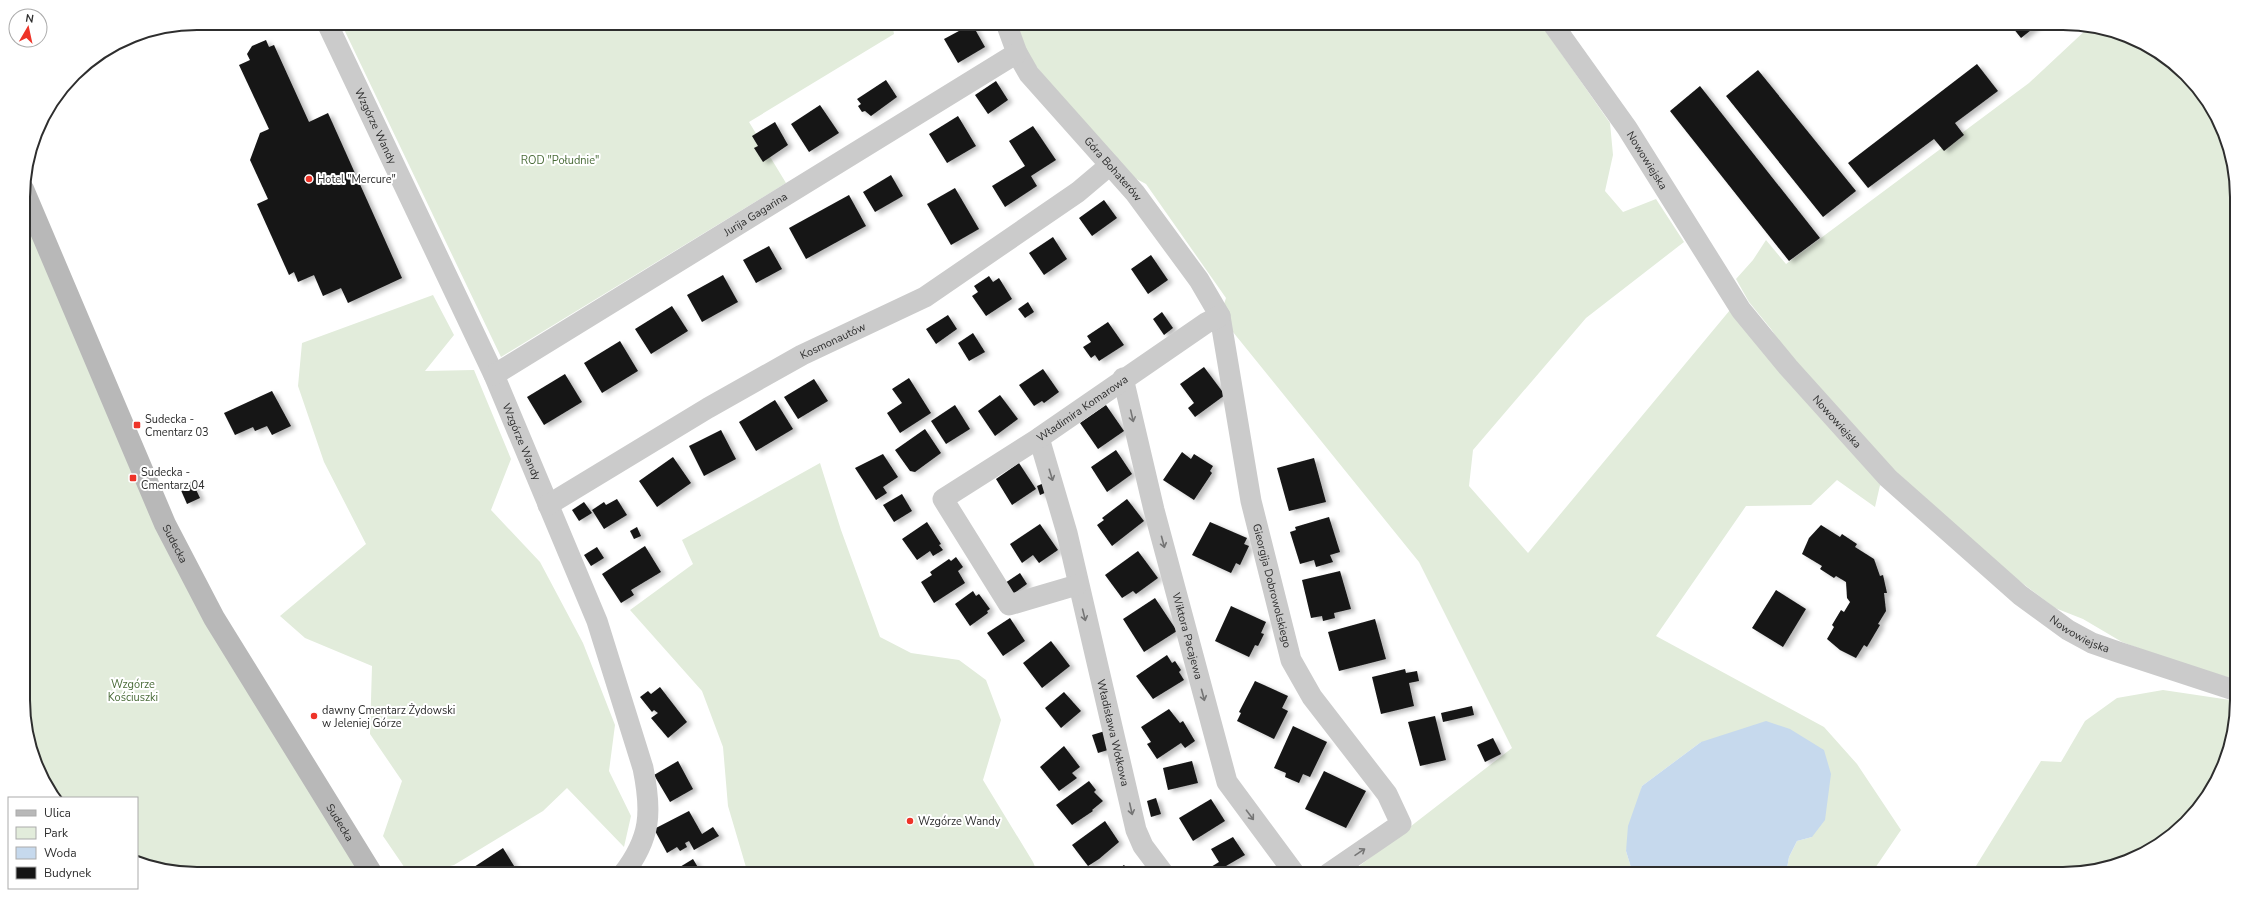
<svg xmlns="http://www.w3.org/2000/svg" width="2260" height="897" font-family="'Nunito Sans',sans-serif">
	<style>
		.green { fill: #e2ecdb }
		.water { fill: #c6d9ed }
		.building { fill: #151515; filter: url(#shadow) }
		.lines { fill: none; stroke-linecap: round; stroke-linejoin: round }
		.street { stroke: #cbcbcb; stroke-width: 21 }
		.secondary { stroke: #b8b8b8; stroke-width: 22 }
		.oneway { stroke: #757575 }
		.poi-dot { fill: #ee3328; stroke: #fff; stroke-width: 1.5 }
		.labels { text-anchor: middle; stroke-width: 4; stroke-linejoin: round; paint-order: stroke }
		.street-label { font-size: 11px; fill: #2e2e2e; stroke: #fff }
		.park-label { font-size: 11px; fill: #4a6c39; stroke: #fff }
		.poi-label { font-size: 11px; fill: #2e2e2e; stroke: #fff; text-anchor: start }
		.rim { fill: none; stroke: #2e2e2e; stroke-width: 2 }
	</style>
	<defs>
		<filter id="shadow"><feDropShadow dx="4.5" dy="2.5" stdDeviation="2" flood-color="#0004"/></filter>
	</defs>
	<rect width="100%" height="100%" fill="#fff"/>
	<path class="green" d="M341,23H892L894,34L749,122L786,183L501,357Z
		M1004,23H1540L1610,123L1613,155L1605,191L1623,212L1656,199L1684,242L1586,318L1473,450L1469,486L1528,553L1730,310L1881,481L1875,507L1837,480L1811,505L1746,506L1656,636L1824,727L1857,764L1901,830L1871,874H1786L1789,857L1797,841L1812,837L1701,742L1642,786L1626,851L1633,874H1349L1512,748L1419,562L1220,316L1226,298L1146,184L1110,165Z
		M2089,27L2119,32L2160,53L2201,91L2224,130L2235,174L2237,680L2170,660L2122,642L2083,619L2055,608L1989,558L1861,439L1791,359L1771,329L1749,302L1736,279L1753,260L1766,240L1786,264L2029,83Z
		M23,189L147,480L372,874H197L141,865L137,863V798H55L41,777L26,733Z
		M433,295L454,335L425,371L474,370L511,459L491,510L540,562L583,643L615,725L609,771L631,816L624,847L567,788L543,811L454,865L419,874H409L383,836L402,781L370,734L372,666L305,638L280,616L366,544L324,462L298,386L302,343Z
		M820,463L841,530L880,637L911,653L959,660L986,680L1001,720L983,780L1033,862L1038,874H748L728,806L723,747L702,691L630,610L693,564L682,540Z
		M2163,690L2237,701L2228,756L2201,806L2169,838L2119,865L2074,874H1971L2041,761L2061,762L2085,721L2117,698Z"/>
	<path class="water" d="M1766,721L1790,729L1824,750L1831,774L1825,820L1812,837L1797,841L1789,857L1786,874H1633L1626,851L1628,826L1642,786L1701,742Z"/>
	<path class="building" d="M2009,23H2040L2021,38Z
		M972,24L985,47L958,63L944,39Z
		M266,40L269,47L274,45L309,122L328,113L402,278L348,303L341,288L323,296L314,275L298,282L294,272L289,275L257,204L268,199L250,160L260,133L269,129L239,65L250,60L247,54L252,46Z
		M1977,64L1998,91L1955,123L1964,135L1944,151L1934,139L1868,188L1848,163Z
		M1758,70L1856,191L1823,217L1726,96Z
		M886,80L897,97L871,116L865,111L862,112L858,106L861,104L857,99Z
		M996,81L1008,100L988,114L975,95Z
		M1700,86L1820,238L1789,261L1670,111Z
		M820,105L839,133L809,152L791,124Z
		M958,116L976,146L947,163L929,134Z
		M775,122L788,145L763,162L754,148L758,146L752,136Z
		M1033,126L1056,160L1031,176L1037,186L1005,207L992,186L1025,166L1009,141Z
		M891,175L903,196L875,212L863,192Z
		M955,188L979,229L951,245L927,204Z
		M849,195L866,226L806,259L789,228Z
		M1104,200L1117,218L1092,236L1079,218Z
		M1053,237L1067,259L1044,275L1029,253Z
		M769,246L782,269L756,283L743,260Z
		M1151,255L1168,280L1148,294L1131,269Z
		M723,275L738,302L702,322L687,295Z
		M989,276L993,282L999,278L1012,299L986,316L972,296L978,292L974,286Z
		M1028,302L1034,312L1025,318L1018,309Z
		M672,306L688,331L651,354L635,329Z
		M1162,312L1173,328L1164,335L1153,319Z
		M948,315L957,329L936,344L926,329Z
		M1108,322L1124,345L1099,361L1095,355L1091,358L1083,347L1091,342L1087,336Z
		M973,333L985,352L969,361L958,343Z
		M620,341L638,371L602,393L584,363Z
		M1204,367L1225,395L1195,417L1188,408L1194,403L1180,384Z
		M1043,369L1059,392L1044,403L1042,401L1034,406L1019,385Z
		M565,374L582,402L544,425L527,397Z
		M909,378L931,413L900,433L887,413L902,403L892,389Z
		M814,379L828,401L798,419L784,397Z
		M272,391L291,426L272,435L267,426L255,431L253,427L235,435L224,413Z
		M1000,395L1018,419L995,436L978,411Z
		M775,400L793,429L756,451L739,422Z
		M955,405L970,429L946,444L931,421Z
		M1106,405L1124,431L1098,449L1080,423Z
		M925,429L941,453L915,472L910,471L895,450Z
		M721,430L736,459L704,476L689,446Z
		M1116,450L1132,474L1107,492L1091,467Z
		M1182,452L1191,459L1194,454L1213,466L1210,471L1212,473L1194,500L1163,480Z
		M883,454L898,477L883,487L887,493L876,500L855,468Z
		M673,457L691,483L657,507L639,481Z
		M1314,458L1326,502L1289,511L1277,468Z
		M1019,463L1036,489L1012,505L996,479Z
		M192,481L200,498L187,504L180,488Z
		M1044,483L1047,492L1040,495L1037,486Z
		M902,494L912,511L894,522L883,505Z
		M617,499L627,515L604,529L592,510L604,502L606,505Z
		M1127,499L1144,521L1112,546L1097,525L1104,520L1102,518Z
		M584,502L592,513L579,521L572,510Z
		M1329,517L1340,552L1330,555L1333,562L1316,567L1314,560L1300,564L1290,532L1296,530L1295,527Z
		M927,522L941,544L939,545L943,550L933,556L930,551L917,560L902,539Z
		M1210,522L1247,538L1244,544L1249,546L1240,565L1236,563L1231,573L1192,555Z
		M1040,524L1058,550L1039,563L1033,555L1022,563L1010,544Z
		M1821,525L1840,537L1842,534L1857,544L1855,547L1874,559L1880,576L1883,575L1887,593H1884L1886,611L1878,624L1880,625L1867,647L1864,645L1856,658L1840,650L1827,639L1834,627L1832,625L1841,610L1844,612L1850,602L1847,598L1846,582L1836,576L1834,578L1820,569L1822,566L1802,554L1809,538Z
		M637,527L641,536L634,539L630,531Z
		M645,546L661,572L631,590L634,595L621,603L602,574Z
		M597,547L604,558L591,566L584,555Z
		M1138,551L1158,578L1136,594L1133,591L1122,598L1105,575Z
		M956,557L963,567L958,571L965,583L934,603L921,582L932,575L930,572L949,559L951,561Z
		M1340,571L1351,609L1334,613L1335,618L1323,621L1322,616L1311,618L1302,580Z
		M1020,573L1027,584L1013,594L1005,583Z
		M1776,590L1806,609L1783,647L1752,628Z
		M973,591L976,596L979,594L990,609L987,611L988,613L970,626L955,604Z
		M1155,598L1177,631L1144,652L1123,619Z
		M1231,606L1266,622L1261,633L1264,634L1258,646L1255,645L1249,657L1215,641Z
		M1010,618L1025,641L1003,656L987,633Z
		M1375,619L1386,659L1339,671L1328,632Z
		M1051,641L1070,666L1042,688L1023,663Z
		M1167,655L1172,663L1175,661L1181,670L1179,672L1184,680L1153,699L1136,676Z
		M1405,669L1406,673L1417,671L1419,681L1409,683L1414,706L1381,714L1372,677Z
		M1255,681L1288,696L1282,708L1288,711L1274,739L1237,721L1241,713L1239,712Z
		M660,687L687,722L668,738L651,718L658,713L654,710L652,712L640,697L648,691L651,694Z
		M1064,692L1081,711L1061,728L1045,708Z
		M1472,706L1474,715L1443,722L1441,713Z
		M1169,709L1180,723L1183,721L1195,741L1185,748L1181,743L1157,759L1147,744L1151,742L1141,727Z
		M1435,716L1446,760L1420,766L1408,722Z
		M1293,726L1327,742L1310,777L1303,774L1299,783L1285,777L1286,773L1274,768Z
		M1105,731L1111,749L1098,753L1092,735Z
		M1493,738L1501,754L1485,762L1477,745Z
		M1064,746L1080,767L1072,773L1077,778L1059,791L1040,767Z
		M678,761L693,789L670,802L654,775Z
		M1192,761L1198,783L1168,790L1163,768Z
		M1324,771L1366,791L1346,828L1305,809Z
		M1089,781L1096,790L1094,792L1103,801L1092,810L1093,811L1072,825L1056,805Z
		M1156,798L1161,814L1151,817L1147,801Z
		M1211,799L1225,821L1193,841L1179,818Z
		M689,811L702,834L713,827L719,836L694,850L689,841L685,843L687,847L680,851L677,847L667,853L654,829Z
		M1105,821L1119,842L1099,859L1088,866L1072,845Z
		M1233,837L1245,855L1226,866L1231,874H1208L1206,870L1219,862L1211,849Z
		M503,848L519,874H478L474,867Z
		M693,859L702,874H670V873Z
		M1124,865L1131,874H1112Z"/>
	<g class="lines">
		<g class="street">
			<path id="s1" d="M327,23L494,375L597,621L643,768C652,812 651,838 623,874"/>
			<path id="s2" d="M1006,23L1017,53L1029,74L1135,193L1199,280L1220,316L1251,501L1291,660L1312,697L1387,794L1401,824L1328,874"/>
			<path id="s3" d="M1552,23L1627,128L1741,310L1788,367L1888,478L2020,595L2068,630L2092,643L2118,652L2237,691"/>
			<path id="s4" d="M494,375L1017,53"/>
			<path id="s5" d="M1123,378L1154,510L1227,782L1295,874"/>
			<path id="s6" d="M1039,438L1067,533L1136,830L1143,846L1164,874"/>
			<path id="s7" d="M548,505L708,408L802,355L925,297L1078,192L1110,165"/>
			<path id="s8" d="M1077,585L1009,605L943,499L1039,438L1206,323L1220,316"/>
		</g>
		<path class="secondary" id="s9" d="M23,189L165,524L214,618L372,874"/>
	</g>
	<defs><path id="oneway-shaft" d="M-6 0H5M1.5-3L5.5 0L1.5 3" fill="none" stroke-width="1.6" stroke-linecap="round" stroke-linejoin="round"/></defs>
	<g class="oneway">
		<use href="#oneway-shaft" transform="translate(1132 416) rotate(77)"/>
		<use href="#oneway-shaft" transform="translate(1051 475) rotate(73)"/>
		<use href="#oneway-shaft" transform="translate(1163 542) rotate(75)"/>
		<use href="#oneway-shaft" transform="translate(1084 615) rotate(76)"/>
		<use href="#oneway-shaft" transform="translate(1203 695) rotate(75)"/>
		<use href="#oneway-shaft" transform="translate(1131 809) rotate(77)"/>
		<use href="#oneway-shaft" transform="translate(1250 815) rotate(53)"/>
		<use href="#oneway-shaft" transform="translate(1360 852) rotate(-34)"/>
	</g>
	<g class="poi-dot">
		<circle cx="309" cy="179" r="4"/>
		<rect x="133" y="421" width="8" height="8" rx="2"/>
		<rect x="129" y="474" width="8" height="8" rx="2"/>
		<circle cx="314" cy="716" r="4"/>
		<circle cx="910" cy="821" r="4"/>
	</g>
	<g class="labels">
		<g class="street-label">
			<text dy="4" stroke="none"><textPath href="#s1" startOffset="114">Wzgórze Wandy</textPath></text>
			<text dy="4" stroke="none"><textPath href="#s3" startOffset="167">Nowowiejska</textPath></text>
			<text dy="4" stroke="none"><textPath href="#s2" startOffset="183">Góra Bohaterów</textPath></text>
			<text dy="4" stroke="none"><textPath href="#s4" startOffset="307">Jurija Gagarina</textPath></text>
			<text dy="4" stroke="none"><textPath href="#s7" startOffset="329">Kosmonautów</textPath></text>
			<text dy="4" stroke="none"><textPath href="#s8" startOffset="362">Władimira Komarowa</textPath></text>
			<text dy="4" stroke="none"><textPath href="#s3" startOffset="491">Nowowiejska</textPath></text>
			<text dy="4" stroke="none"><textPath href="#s1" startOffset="462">Wzgórze Wandy</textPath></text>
			<text dy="4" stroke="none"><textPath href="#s9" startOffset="386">Sudecka</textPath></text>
			<text dy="4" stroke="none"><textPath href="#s2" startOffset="640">Gieorgija Dobrowolskiego</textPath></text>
			<text dy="4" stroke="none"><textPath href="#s3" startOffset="815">Nowowiejska</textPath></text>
			<text dy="4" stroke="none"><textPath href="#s5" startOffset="266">Wiktora Pacajewa</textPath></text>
			<text dy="4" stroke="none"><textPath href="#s6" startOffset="304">Władisława Wołkowa</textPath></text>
			<text dy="4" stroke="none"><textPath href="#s9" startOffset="710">Sudecka</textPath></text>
		</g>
		<g class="park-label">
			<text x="560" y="164">ROD "Południe"</text>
			<text x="133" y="688">Wzgórze<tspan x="133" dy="13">Kościuszki</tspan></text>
		</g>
		<g class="poi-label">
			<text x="317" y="183">Hotel "Mercure"</text>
			<text x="145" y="423">Sudecka -<tspan x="145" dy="13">Cmentarz 03</tspan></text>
			<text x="141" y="476">Sudecka -<tspan x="141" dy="13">Cmentarz 04</tspan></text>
			<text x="322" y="714">dawny Cmentarz Żydowski<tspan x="322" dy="13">w Jeleniej Górze</tspan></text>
			<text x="918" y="825">Wzgórze Wandy</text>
		</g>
	</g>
	<path d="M0 0H2260V897H0ZM197 30H2063A167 167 0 0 1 2230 197V700A167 167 0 0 1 2063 867H197A167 167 0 0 1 30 700V197A167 167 0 0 1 197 30Z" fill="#fff" fill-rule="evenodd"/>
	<path class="rim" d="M197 30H2063A167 167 0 0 1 2230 197V700A167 167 0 0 1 2063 867H197A167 167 0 0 1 30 700V197A167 167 0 0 1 197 30Z"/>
	<rect x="8" y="797" width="130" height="92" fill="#ffffff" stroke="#ababab"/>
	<rect x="16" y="810" width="20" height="6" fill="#b8b8b8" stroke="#ababab"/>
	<text x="44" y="817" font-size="12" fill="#2e2e2e">Ulica</text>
	<rect x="16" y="827" width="20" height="12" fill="#e2ecdb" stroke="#ababab"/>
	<text x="44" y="837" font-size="12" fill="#2e2e2e">Park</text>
	<rect x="16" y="847" width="20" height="12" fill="#c6d9ed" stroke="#ababab"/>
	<text x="44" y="857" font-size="12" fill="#2e2e2e">Woda</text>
	<rect x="16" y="867" width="20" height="12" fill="#151515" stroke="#ababab"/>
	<text x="44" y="877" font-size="12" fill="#2e2e2e">Budynek</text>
	<g transform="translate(28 28) rotate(9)"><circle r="19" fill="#ffffff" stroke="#ababab"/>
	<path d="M0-3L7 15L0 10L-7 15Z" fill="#ee3328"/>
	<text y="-6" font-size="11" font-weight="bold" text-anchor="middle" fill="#2e2e2e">N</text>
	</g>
</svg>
